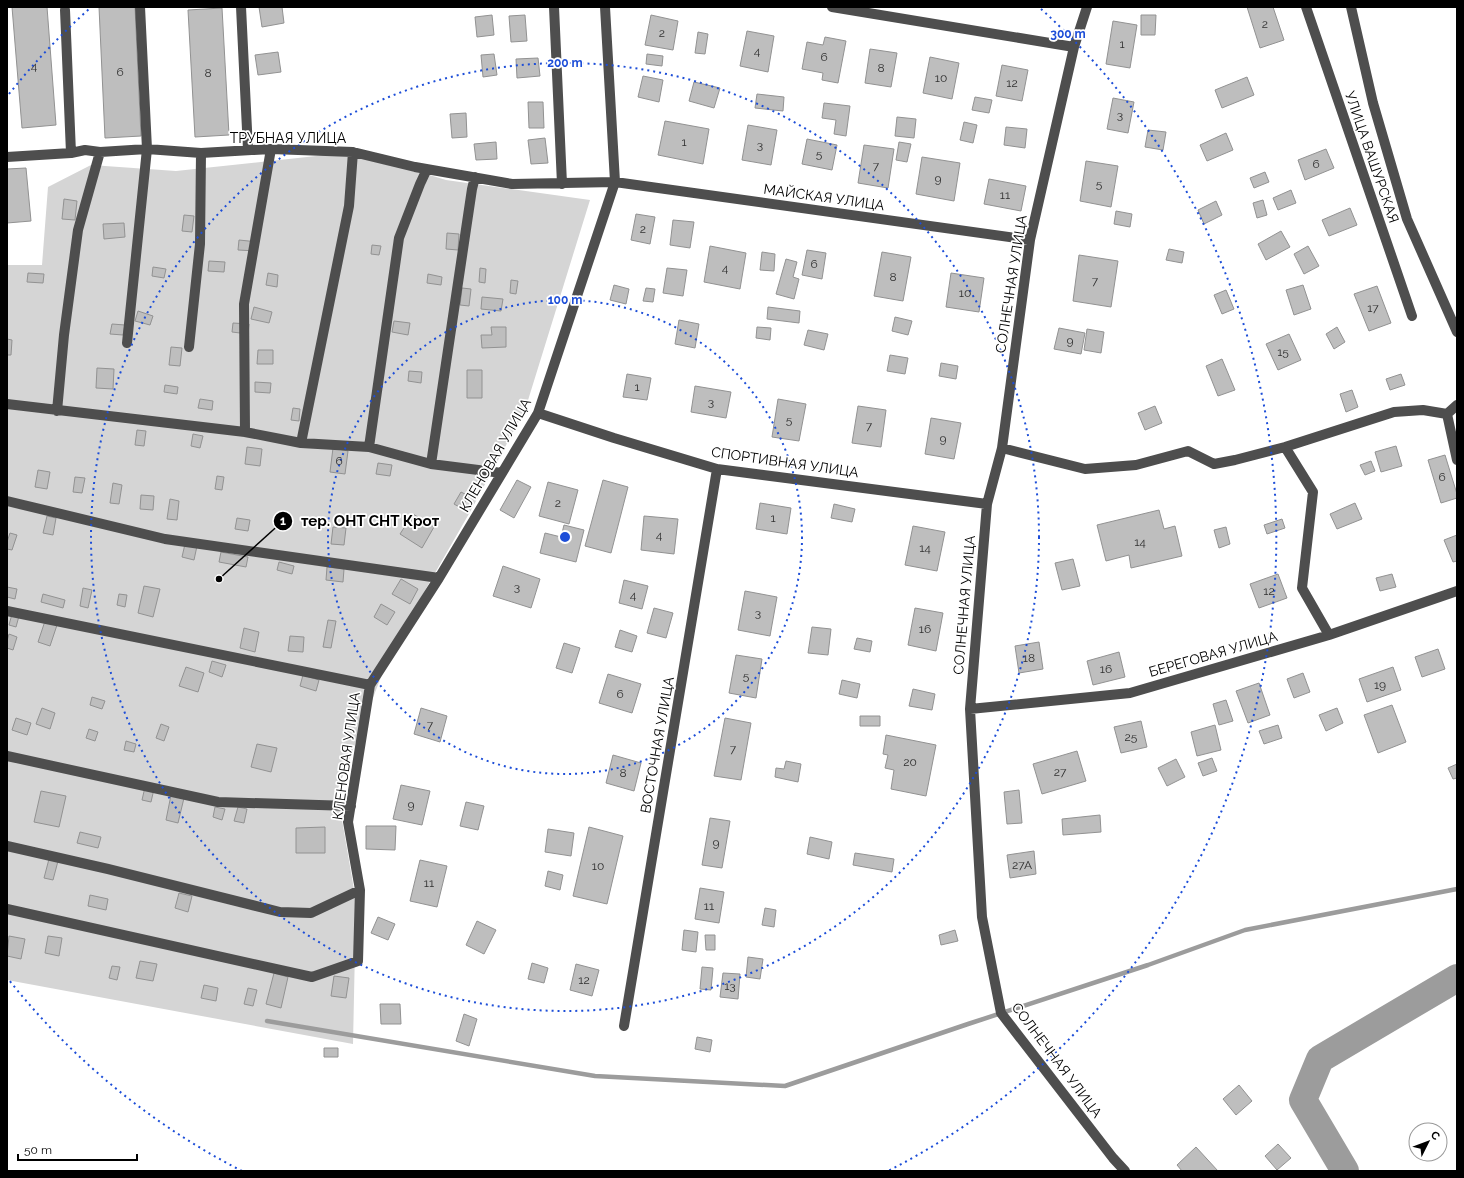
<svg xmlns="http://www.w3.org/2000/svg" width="1464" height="1178" font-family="Raleway,sans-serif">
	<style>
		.green { fill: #d5d5d5 }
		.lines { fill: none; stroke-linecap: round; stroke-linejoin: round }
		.stream { stroke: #9c9c9c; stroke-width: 4.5 }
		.river { stroke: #9c9c9c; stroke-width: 28 }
		.building { fill: #bebebe; stroke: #929292 }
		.minor { stroke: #4e4e4e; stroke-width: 10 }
		.ring { fill: none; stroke: #1d4ed8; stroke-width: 2; stroke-dasharray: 2 4 }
		.labels { text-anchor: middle; stroke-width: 3.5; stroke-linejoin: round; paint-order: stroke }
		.number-label { font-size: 12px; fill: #303030 }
		.street-label { font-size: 14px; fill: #000; stroke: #fff }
		.centre { fill: #1d4ed8; stroke: #fff; stroke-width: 2 }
		.ring-label { font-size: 12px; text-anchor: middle; font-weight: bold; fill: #1d4ed8; stroke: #fff; stroke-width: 3.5; stroke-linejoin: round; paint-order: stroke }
		.leader { fill: none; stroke: #000; stroke-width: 1.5 }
		.callout-dot { fill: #000; stroke: #fff; stroke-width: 1.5 }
		.mark-label { font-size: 12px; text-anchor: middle; font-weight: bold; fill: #fff }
		.callout-label { font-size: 15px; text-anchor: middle; font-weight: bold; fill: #000; stroke: #fff; stroke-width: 3.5; stroke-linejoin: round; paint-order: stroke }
	</style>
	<rect width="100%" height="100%" fill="#fff"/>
	<path class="green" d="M353,152L446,180L590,200L525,410L470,512L393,646L337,791L356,901L353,1044L7,980V265H42L48,187L91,165L176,171Z"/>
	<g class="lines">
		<path class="stream" d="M267,1021L595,1076L785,1086L968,1024L1148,965L1245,930L1457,889"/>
		<path class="river" d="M1345,1171L1303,1100L1320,1059L1457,978"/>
	</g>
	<path class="building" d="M12,7H47L56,125L22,128Z
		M99,7H135L141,136L105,138Z
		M259,7H282L284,23L262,27Z
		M1247,7H1273L1284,40L1260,48Z
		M222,8L229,135L195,137L188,10Z
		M492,15L494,35L477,37L475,17Z
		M525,15L527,41L511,42L509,16Z
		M651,15L678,21L673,50L645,45Z
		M1141,15H1156L1155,35H1141Z
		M1113,21L1137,25L1130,68L1106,64Z
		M747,31L774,36L768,72L740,66Z
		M698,32L708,34L705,54L695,53Z
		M825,37L846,41L838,83L822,80L823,73L802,69L807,42L823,45Z
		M870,49L897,53L891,87L865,83Z
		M278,52L281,72L258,75L255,55Z
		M494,54L497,75L483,77L481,55Z
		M647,54L663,56L662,66L646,64Z
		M930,57L959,63L952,99L923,93Z
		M538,58L540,76L517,78L516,59Z
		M1002,65L1028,70L1022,101L996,96Z
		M643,76L663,80L659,102L638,97Z
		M1247,77L1254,95L1222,108L1215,90Z
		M694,82L720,88L714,108L689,101Z
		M757,94L784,97L783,111L755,108Z
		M975,97L992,100L989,113L972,110Z
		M1113,98L1134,102L1128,133L1107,129Z
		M528,102H543L544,128H529Z
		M824,103L850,106L846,136L834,134L836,120L822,118Z
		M466,113L467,137L452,138L450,114Z
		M897,117L916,119L914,138L895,136Z
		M665,121L709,129L703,164L658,155Z
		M964,122L977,125L973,143L960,140Z
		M748,125L777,130L771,165L742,160Z
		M1006,127L1027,129L1025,148L1004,145Z
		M1148,130L1166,132L1163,150L1145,147Z
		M1226,133L1233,150L1207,161L1200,145Z
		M545,138L548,163L531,164L528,140Z
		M807,139L837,145L832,170L802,164Z
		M496,142L497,159L476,160L474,144Z
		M899,142L911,144L907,162L896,160Z
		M864,145L894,149L888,188L858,183Z
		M1326,149L1334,168L1305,180L1298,160Z
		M922,157L960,163L954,201L916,194Z
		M1086,161L1118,166L1111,207L1080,201Z
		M26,168L31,221L7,223V169Z
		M1265,172L1269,182L1254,188L1250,178Z
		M989,179L1026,186L1021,211L984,204Z
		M1291,190L1296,203L1278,210L1273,198Z
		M64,199L77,201L75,220L62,219Z
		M1263,200L1267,215L1257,218L1253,203Z
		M1216,201L1222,215L1204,224L1198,210Z
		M1350,208L1357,225L1329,236L1322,220Z
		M1116,211L1132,214L1130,227L1114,224Z
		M636,214L655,217L650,244L631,240Z
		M184,215L194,216L192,232L182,231Z
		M673,220L694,222L690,248L670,245Z
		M124,223L125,237L104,239L103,224Z
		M1281,231L1290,247L1266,260L1258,244Z
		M447,233L459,234L458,250L446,249Z
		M239,240L258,242L257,251L238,250Z
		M372,245L381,246L379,255L371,254Z
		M710,246L746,253L740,289L704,282Z
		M1308,246L1319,266L1304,274L1294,254Z
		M1169,249L1184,252L1182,263L1166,260Z
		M807,250L826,253L822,279L802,275Z
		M762,252L775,254L774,271L760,270Z
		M882,252L911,257L903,301L874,296Z
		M1079,255L1118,261L1111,307L1073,301Z
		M786,259L797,262L793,277L799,279L794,299L776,294Z
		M209,261L225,262L224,272L208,271Z
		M153,267L166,269L164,278L152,276Z
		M480,268L486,269L485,283L479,282Z
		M667,268L687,270L683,296L663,293Z
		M28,273L44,274L43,283L27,282Z
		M268,273L278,275L277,287L266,285Z
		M951,273L984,278L979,312L946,307Z
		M428,274L442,277L441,285L427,283Z
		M511,280L518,281L516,294L510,293Z
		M614,285L629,289L626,304L610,300Z
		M1303,285L1311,309L1294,315L1286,290Z
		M1377,286L1391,323L1369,331L1354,294Z
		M462,288L471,289L469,306L460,305Z
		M646,288L655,289L653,302L643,301Z
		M1226,290L1234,309L1222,314L1214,295Z
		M482,297L503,299L501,311L481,309Z
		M254,307L272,312L269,323L251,319Z
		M768,307L800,311L799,323L767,319Z
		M138,311L153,316L150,325L135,321Z
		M895,317L912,321L908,335L892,331Z
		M679,320L699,324L695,348L675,344Z
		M394,321L410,323L408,335L392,332Z
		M233,323L249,324L248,334L232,332Z
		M112,324L125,325L123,335L110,334Z
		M491,327H506V347L482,348L481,335H492Z
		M757,327L771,328L770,340L756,338Z
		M1337,327L1345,342L1334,349L1326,334Z
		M1059,328L1085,333L1081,354L1054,349Z
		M1087,329L1104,332L1101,353L1084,350Z
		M808,330L828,334L824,350L804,345Z
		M1289,334L1301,360L1278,370L1266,344Z
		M7,339L12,340L11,355H7Z
		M171,347L182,348L180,366L169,365Z
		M258,350H273V364H257Z
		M890,355L908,358L905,374L887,371Z
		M1222,359L1235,390L1218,396L1206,366Z
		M941,363L958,366L956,379L939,376Z
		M97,368L114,369L113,389L96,388Z
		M467,370H482V398H467Z
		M409,371L422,372L421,383L408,381Z
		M627,374L651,378L647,400L623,397Z
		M1401,374L1405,385L1390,390L1386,379Z
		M255,382L271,383L270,393L255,392Z
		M165,385L178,387L177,394L164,392Z
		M695,386L731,392L726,418L691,412Z
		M1352,390L1358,407L1346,412L1340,394Z
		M200,399L213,401L212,410L198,408Z
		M778,399L806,404L799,441L772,437Z
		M858,406L886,410L881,447L852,443Z
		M1155,406L1162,423L1145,430L1138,413Z
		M293,408L300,409L299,421L291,420Z
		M931,418L961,423L954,459L925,454Z
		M137,430L146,431L144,446L135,445Z
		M193,434L203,436L200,448L191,446Z
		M1396,446L1402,466L1381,472L1375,452Z
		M247,447L262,449L260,466L245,464Z
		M333,448L348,451L345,474L330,472Z
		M1445,455L1457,494V498L1441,503L1428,460Z
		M1371,461L1375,471L1365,475L1360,465Z
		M378,463L392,465L390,476L376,474Z
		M38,470L50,472L47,489L35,487Z
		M217,476L224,477L222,490L215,489Z
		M75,477L85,478L82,493L73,492Z
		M517,480L531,487L514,518L500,510Z
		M603,480L628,487L611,553L585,546Z
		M548,482L578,490L569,524L539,516Z
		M113,483L122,485L119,504L110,503Z
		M461,492L469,496L461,508L454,504Z
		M141,495L154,496L153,510L140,509Z
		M170,499L179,501L177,520L167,519Z
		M760,503L791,508L787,534L756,529Z
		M1355,503L1362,519L1337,529L1330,514Z
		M834,504L855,509L852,522L831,518Z
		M1159,510L1164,529L1175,526L1182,556L1131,568L1129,555L1106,561L1097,525Z
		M413,514L434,527L422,548L400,534Z
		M47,516L56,518L53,535L43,533Z
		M644,516L678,519L674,554L641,550Z
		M237,518L250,520L248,531L235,529Z
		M1282,519L1285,528L1267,534L1264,525Z
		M564,525L584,530L576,562L540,553L545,533L561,537Z
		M913,526L945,532L937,571L905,565Z
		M333,527L346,528L344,545L331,544Z
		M1226,527L1230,544L1219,548L1214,530Z
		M10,533L17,535L12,550L7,549V542Z
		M1457,535V561L1453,562L1444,540Z
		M185,544L197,546L194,560L182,557Z
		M221,552L248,557L246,567L219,562Z
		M1073,559L1080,586L1062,590L1055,563Z
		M279,562L294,566L292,574L277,570Z
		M503,566L540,579L531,608L493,596Z
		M327,567L344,569L343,582L326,580Z
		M1278,574L1287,598L1259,608L1250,584Z
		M1392,574L1396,587L1380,591L1376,578Z
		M401,579L418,589L410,604L392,594Z
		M624,580L648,586L642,609L619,603Z
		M144,586L160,589L153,617L138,613Z
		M7,587L17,589L15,599L7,597Z
		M83,588L92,590L88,608L80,606Z
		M745,591L777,597L770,636L738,630Z
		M43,594L65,600L63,608L41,602Z
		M119,594L127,595L125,607L117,605Z
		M381,604L395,612L387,625L374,617Z
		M654,608L673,613L666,638L647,633Z
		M915,608L943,613L936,651L908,645Z
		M12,614L19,616L16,627L9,625Z
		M328,620L336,621L331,648L323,647Z
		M45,621L57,625L50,646L38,642Z
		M812,627L831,629L828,655L808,653Z
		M244,628L259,632L255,652L240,648Z
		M620,630L637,636L632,652L615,647Z
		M9,634L17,637L13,650L7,648V641Z
		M290,636L304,637L303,652L288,651Z
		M857,638L872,641L870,652L854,649Z
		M1039,642L1043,669L1019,673L1015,646Z
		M564,643L580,648L572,673L556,668Z
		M1438,649L1445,669L1422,677L1415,657Z
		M1119,652L1125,677L1093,685L1087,661Z
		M736,655L762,659L756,698L729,693Z
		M212,661L226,665L222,677L209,672Z
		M186,667L204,673L198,692L179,686Z
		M1393,667L1401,690L1367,702L1359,679Z
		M1303,673L1310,692L1294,698L1287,679Z
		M608,674L641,684L632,713L599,703Z
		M303,675L319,680L316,691L300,686Z
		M842,680L860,684L857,698L839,694Z
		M1259,683L1270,715L1248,723L1236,691Z
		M913,689L935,694L932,710L909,706Z
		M92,697L105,701L102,709L90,705Z
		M1226,700L1233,721L1219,725L1213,704Z
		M1392,705L1406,742L1378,753L1364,715Z
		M42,708L55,713L50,729L36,724Z
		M421,708L447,716L440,742L414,734Z
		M1337,708L1343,723L1326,731L1319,715Z
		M860,716H880V726H860Z
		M16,718L31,723L27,735L12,730Z
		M725,718L751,723L741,780L714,776Z
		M1141,721L1147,747L1121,753L1114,727Z
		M161,724L169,727L164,741L156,738Z
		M1215,725L1221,750L1197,756L1191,732Z
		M1278,725L1282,738L1264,744L1259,731Z
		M89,729L98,732L95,741L86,738Z
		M886,735L936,745L926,796L891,789L894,770L885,768L888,755L883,754Z
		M126,741L136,744L134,752L124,750Z
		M257,744L277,748L271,772L251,767Z
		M1077,751L1086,781L1042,794L1033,764Z
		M613,755L641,763L634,791L606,783Z
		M1212,758L1217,771L1203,776L1198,763Z
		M1176,759L1185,777L1167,786L1158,768Z
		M786,761L801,764L798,782L775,777L776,768L784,769Z
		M1457,764V778L1453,779L1448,768Z
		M401,785L430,791L422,825L393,819Z
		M145,787L154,789L151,802L142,800Z
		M1019,790L1022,823L1007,824L1004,792Z
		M41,791L66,796L59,827L34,822Z
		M171,795L184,798L178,823L166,820Z
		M466,802L484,806L478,830L460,826Z
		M215,807L225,809L222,820L213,817Z
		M238,807L247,809L244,823L234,821Z
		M1100,815L1101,832L1063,835L1062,819Z
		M710,818L730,821L722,868L702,865Z
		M366,826H396L395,850L366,849Z
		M325,827V853H296V828Z
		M589,827L623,836L607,904L573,896Z
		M548,829L574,833L571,856L545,852Z
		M80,832L101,837L98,848L77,843Z
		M810,837L832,842L829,859L807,854Z
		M1034,851L1036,874L1010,878L1007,855Z
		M855,853L894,859L892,872L853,865Z
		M49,859L58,861L53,880L44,878Z
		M420,860L447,866L437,907L410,901Z
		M548,871L563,875L560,890L545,886Z
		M700,888L724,892L719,923L695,919Z
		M179,893L192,896L188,912L175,908Z
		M90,895L108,899L106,910L88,906Z
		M765,908L776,910L774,927L762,925Z
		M378,917L395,924L388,940L371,933Z
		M477,921L496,930L484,954L466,945Z
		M684,930L698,932L696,952L682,950Z
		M955,930L958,941L941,945L939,935Z
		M705,935H715V950H706Z
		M9,936L25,939L21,959L7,956Z
		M48,936L62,938L59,956L45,953Z
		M748,957L763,959L760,979L746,977Z
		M140,961L157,964L153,981L136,978Z
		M532,963L548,968L544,983L528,979Z
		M576,964L599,970L592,996L570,990Z
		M112,966L120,967L117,980L109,978Z
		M702,967L713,968L711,990L700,989Z
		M274,973L288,977L281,1008L266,1004Z
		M723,973L740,974L738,999L720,997Z
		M334,976L349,978L346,998L331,996Z
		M204,985L218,988L216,1001L201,998Z
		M248,988L257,990L253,1006L244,1004Z
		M380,1004H400L401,1024H381Z
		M464,1014L477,1019L469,1046L456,1041Z
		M697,1037L712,1040L710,1052L695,1049Z
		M324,1048H338V1057H324Z
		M1239,1085L1252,1101L1236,1115L1223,1099Z
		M1278,1144L1291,1158L1277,1170L1265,1156Z
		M1196,1147L1218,1171H1182L1177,1165Z"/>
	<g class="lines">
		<path class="minor" d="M241,7L248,150
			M554,7L562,184
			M832,7L1074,47
			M1087,7L1074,47L1030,240L1002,448L987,504L970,709L982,917L1001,1013L1113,1158L1125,1171
			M1306,7L1412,316
			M1351,7L1373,103L1407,219L1457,332
			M65,10L71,153
			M7,157L71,153L85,150L100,152L147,149L201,153L271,149L353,152L415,167L512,184L615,182L1030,240
			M127,343L147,149L140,7
			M189,347L200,244L201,153
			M7,404L245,432L301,443L369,447L431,464L502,473
			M57,411L64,335L78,230L100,152
			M538,413L614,438L717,469L987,504
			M1447,414L1457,460
			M1447,414L1457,405
			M245,432L244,304L271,149
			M301,443L349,206L353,152
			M369,447L399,238L420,184L427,169
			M1285,447L1313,492L1302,588L1329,635
			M1002,448L1085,469L1136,465L1188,451L1214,464L1235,460L1285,447L1394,412L1423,410L1447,414
			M431,464L472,189L475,177
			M7,501L165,539L439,578
			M7,611L370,685
			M970,709L1130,693L1329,635L1457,591
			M7,756L218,802L351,806
			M7,846L108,869L280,912L311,913L360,890
			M7,909L312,977L358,961L360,890L348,822L370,685L439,578L538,413L615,182L605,7
			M624,1026L717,469"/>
	</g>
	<g class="ring">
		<circle cx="565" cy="537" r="237"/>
		<circle cx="565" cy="537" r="474"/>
		<path d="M242 1171A711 711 0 0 1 9 980M9 94A711 711 0 0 1 89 9M1041 9A711 711 0 0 1 888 1171"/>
	</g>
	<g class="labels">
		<g class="number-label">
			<text x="1265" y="28">2</text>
			<text x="662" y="37">2</text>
			<text x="1122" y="48">1</text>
			<text x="757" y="55">4</text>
			<text x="824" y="61">6</text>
			<text x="34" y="70">4</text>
			<text x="881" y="72">8</text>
			<text x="120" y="76">6</text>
			<text x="208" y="77">8</text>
			<text x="941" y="82">10</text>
			<text x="1012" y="87">12</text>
			<text x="1120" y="119">3</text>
			<text x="684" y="146">1</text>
			<text x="760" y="149">3</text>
			<text x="819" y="158">5</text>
			<text x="1316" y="168">6</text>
			<text x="876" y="170">7</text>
			<text x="938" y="183">9</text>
			<text x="1099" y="188">5</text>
			<text x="1005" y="199">11</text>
			<text x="643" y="233">2</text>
			<text x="814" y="268">6</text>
			<text x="725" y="272">4</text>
			<text x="893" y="281">8</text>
			<text x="1095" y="285">7</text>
			<text x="965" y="297">10</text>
			<text x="1373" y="312">17</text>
			<text x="1070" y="345">9</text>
			<text x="1283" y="356">15</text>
			<text x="637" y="391">1</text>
			<text x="711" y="406">3</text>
			<text x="789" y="424">5</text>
			<text x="869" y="430">7</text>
			<text x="943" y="443">9</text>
			<text x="339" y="465">6</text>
			<text x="1442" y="481">6</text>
			<text x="558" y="507">2</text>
			<text x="773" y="522">1</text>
			<text x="659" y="539">4</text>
			<text x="1140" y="546">14</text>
			<text x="925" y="552">14</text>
			<text x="517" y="591">3</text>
			<text x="1269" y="595">12</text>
			<text x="633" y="599">4</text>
			<text x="758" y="617">3</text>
			<text x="925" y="633">16</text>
			<text x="1029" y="662">18</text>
			<text x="1106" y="673">16</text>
			<text x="746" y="680">5</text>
			<text x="1380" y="689">19</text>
			<text x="620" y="698">6</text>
			<text x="430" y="729">7</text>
			<text x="1131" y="741">25</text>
			<text x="733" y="753">7</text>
			<text x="910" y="766">20</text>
			<text x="1060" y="776">27</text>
			<text x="623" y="777">8</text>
			<text x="411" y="809">9</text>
			<text x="716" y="847">9</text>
			<text x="1022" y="869">27А</text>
			<text x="598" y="870">10</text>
			<text x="429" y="887">11</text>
			<text x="709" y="910">11</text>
			<text x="584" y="984">12</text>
			<text x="730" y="990">13</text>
		</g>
		<g class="street-label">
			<text x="288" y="143">ТРУБНАЯ УЛИЦА</text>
			<text transform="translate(1372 157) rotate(71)" y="5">УЛИЦА ВАШУРСКАЯ</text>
			<text transform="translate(824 197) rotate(8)" y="5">МАЙСКАЯ УЛИЦА</text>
			<text transform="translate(1011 284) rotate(-81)" y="5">СОЛНЕЧНАЯ УЛИЦА</text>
			<text transform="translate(495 455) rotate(-60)" y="5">КЛЕНОВАЯ УЛИЦА</text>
			<text transform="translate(785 462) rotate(8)" y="5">СПОРТИВНАЯ УЛИЦА</text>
			<text transform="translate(964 605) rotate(-85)" y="5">СОЛНЕЧНАЯ УЛИЦА</text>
			<text transform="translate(1213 654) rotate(-16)" y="5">БЕРЕГОВАЯ УЛИЦА</text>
			<text transform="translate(657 745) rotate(-80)" y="5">ВОСТОЧНАЯ УЛИЦА</text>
			<text transform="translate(346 756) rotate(-82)" y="5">КЛЕНОВАЯ УЛИЦА</text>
			<text transform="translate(1057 1060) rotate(53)" y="5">СОЛНЕЧНАЯ УЛИЦА</text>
		</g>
	</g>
	<circle cx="565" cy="537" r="6" class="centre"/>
	<g class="ring-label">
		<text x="1068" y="38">300 m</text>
		<text x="565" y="67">200 m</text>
		<text x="565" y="304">100 m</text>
	</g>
	<path class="leader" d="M219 579L283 521"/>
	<g class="callout-dot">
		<circle cx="219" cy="579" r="4"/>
		<circle cx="283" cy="521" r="10"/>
	</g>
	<g class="mark-label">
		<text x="283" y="525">1</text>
	</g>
	<g class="callout-label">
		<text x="370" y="526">тер. ОНТ СНТ Крот</text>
	</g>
	<rect width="1464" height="1178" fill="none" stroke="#000000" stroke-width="16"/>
	<g transform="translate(1428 1142) rotate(48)"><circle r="19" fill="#ffffff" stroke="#999999"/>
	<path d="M0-3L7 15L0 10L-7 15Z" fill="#000000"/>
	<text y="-6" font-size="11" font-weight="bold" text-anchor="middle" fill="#000000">С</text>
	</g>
	<path d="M18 1154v6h119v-6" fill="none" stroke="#000000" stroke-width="2"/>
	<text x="24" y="1154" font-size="12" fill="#000000" stroke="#ffffff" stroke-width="3" paint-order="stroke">50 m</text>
</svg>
